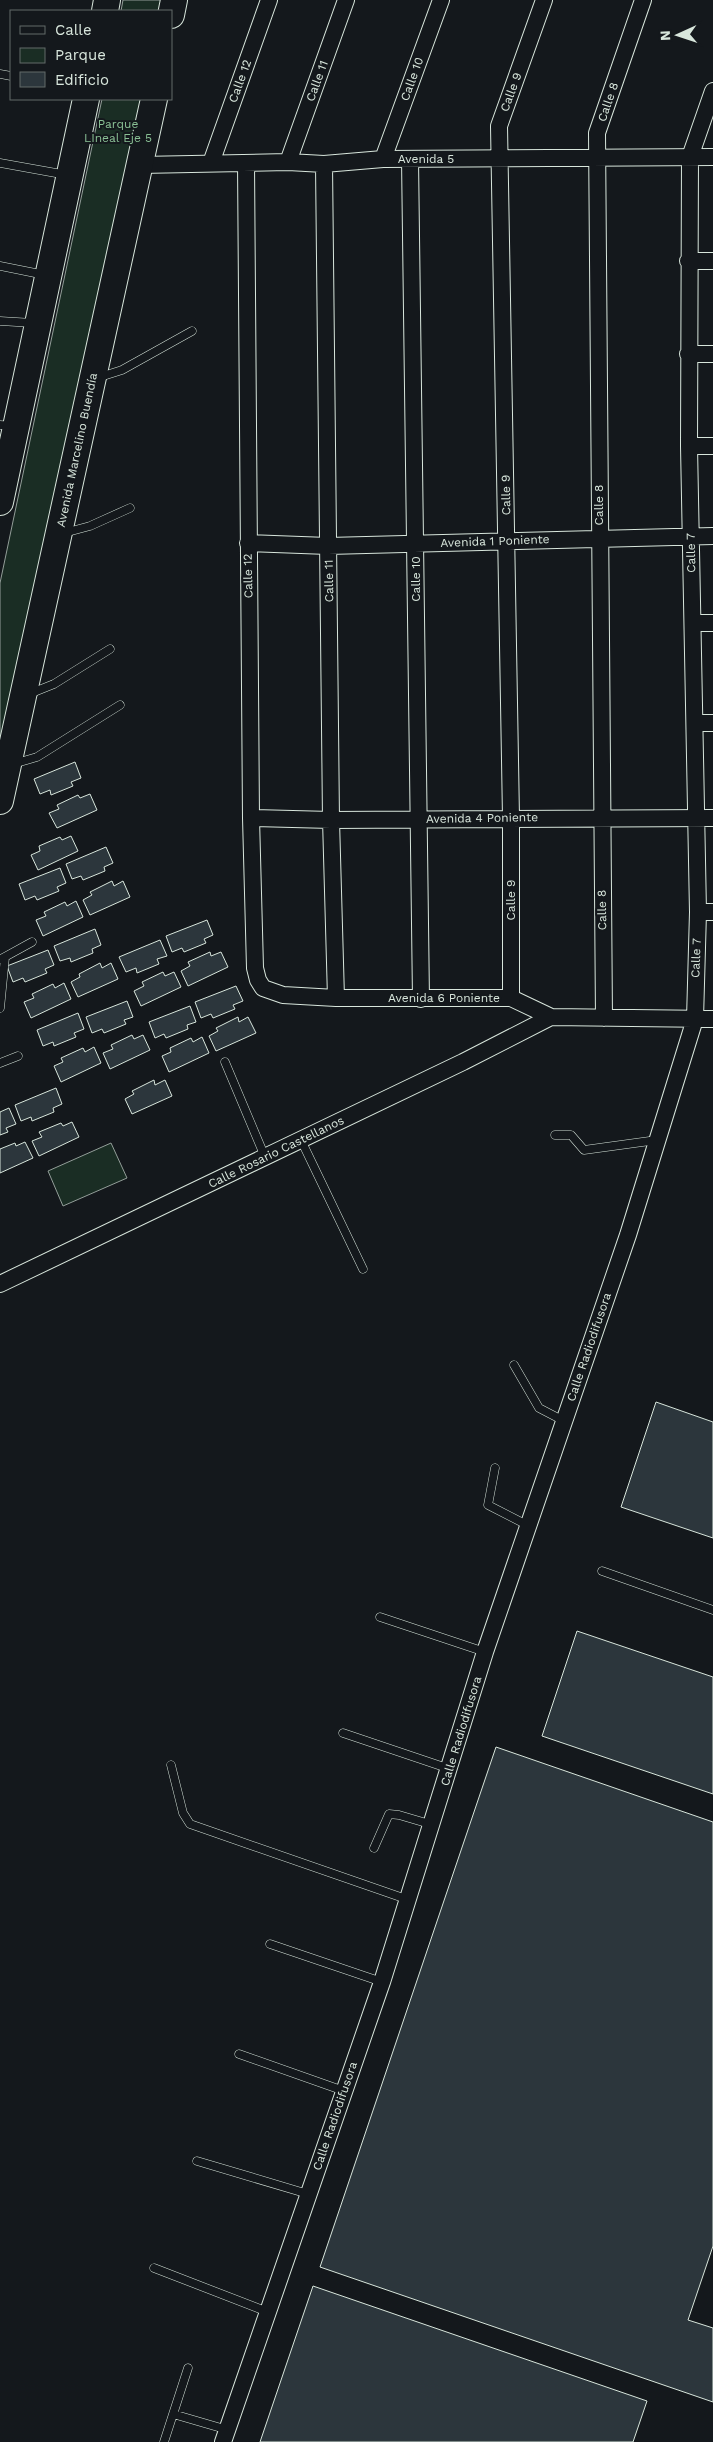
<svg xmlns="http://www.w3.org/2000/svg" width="713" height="2442" font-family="'Work Sans',sans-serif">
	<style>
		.green { fill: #1a2d24; stroke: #939e99 }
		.building { fill: #2c363c; stroke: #d8e6dc }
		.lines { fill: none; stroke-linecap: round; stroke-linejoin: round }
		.service-casing { stroke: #d8e6dc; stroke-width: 9 }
		.minor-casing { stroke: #d8e6dc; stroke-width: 18 }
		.primary-casing { stroke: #d8e6dc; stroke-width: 28 }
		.service { stroke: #14181c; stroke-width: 8 }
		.minor { stroke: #14181c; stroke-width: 16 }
		.primary { stroke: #14181c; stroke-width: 26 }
		.labels { text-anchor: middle; stroke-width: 4; stroke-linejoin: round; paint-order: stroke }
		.street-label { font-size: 12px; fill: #d8e6dc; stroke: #14181c }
		.park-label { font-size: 12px; fill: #8ac095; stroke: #14181c }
	</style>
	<rect width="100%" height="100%" fill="#14181c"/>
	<path class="green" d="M123,0H170L167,11H121Z
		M102,99H148L0,774V583Z
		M111,1143L127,1178L63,1206L48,1171Z"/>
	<path class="building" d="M75,762L81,778L71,782L73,786L51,795L50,790L40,794L34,779Z
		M90,794L97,810L57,828L49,813L59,809L57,805L78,795L80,798Z
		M71,836L78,851L38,870L31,855L40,851L39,846L60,837L62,840Z
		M106,847L113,863L104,867L105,871L83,880L81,876L72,879L66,864Z
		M60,868L66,883L57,887L59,891L37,900L35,896L25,900L19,884Z
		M112,881L114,886L123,881L130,897L90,915L83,900L92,895L90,892Z
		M76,901L83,917L43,936L36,920L46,916L44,912L65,902L67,906Z
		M207,920L213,935L204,939L206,943L184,952L182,948L172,952L166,936Z
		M95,929L101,945L92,949L93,953L71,962L70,958L60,961L54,946Z
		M160,940L167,956L157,959L159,964L137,973L136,968L126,972L119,957Z
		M48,950L54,965L45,969L47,973L25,982L23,978L13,982L7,966Z
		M210,952L211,956L221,952L228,967L188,986L181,971L190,966L188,962Z
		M100,963L102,968L111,963L118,979L78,997L71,982L80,977L79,974Z
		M163,972L165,976L174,972L181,987L141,1006L134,991L144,986L142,982Z
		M64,983L71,999L31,1018L24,1002L34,998L32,994L53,984L55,988Z
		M236,986L243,1001L233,1005L235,1009L213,1018L211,1014L201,1018L195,1002Z
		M127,1001L133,1017L124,1020L126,1024L104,1033L102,1029L92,1033L86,1017Z
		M190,1006L196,1022L187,1025L188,1029L166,1038L164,1034L155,1038L149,1022Z
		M78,1013L84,1029L74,1033L76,1037L54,1046L53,1042L43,1046L37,1030Z
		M238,1017L239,1022L248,1017L256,1033L216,1051L209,1036L218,1031L216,1028Z
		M132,1035L134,1039L143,1035L150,1050L110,1069L103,1053L113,1049L111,1045Z
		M202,1037L209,1053L169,1072L162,1056L171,1052L170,1048L191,1038L193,1042Z
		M94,1047L101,1063L61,1082L54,1066L63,1062L61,1058L83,1048L85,1052Z
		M154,1080L155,1085L165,1080L172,1096L132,1114L125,1099L134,1094L132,1091Z
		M56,1088L62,1104L53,1108L54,1112L32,1121L31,1117L21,1121L15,1105Z
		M9,1108L16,1124L6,1128L8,1132L0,1135V1112Z
		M72,1122L79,1137L39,1156L32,1141L42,1137L39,1132L61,1123L63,1126Z
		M25,1142L33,1158L0,1173V1149L15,1143L16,1146Z
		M656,1402L713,1422V1538L621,1507Z
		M577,1631L713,1677V1794L542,1736Z
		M496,1747L713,1822V2246L688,2320L713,2328V2402L320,2267Z
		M313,2286L647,2401L633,2442H260Z"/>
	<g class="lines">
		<defs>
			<path id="service" d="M0,74L11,76
				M0,163L67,175
				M0,266L45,275
				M0,321L33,323
				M97,378L122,370L192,331
				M0,425L13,426
				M64,533L90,526L130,508
				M29,694L54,684L110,649
				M13,764L37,757L120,705
				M1,959L32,942
				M0,1008L5,957
				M225,1062L265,1157
				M0,1063L18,1056
				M555,1135H571L584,1150L657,1140
				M301,1140L363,1269
				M514,1365L539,1408L564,1421
				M495,1468L488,1505L529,1526
				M602,1571L713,1610
				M380,1617L485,1652
				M343,1733L450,1769
				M171,1765L183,1813L190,1824L409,1900
				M374,1848L389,1814L399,1815L433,1825
				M270,1944L382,1982
				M239,2054L344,2091
				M197,2161L308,2194
				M154,2268L268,2312
				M173,2414L228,2430
				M164,2442L188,2368"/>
			<path id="minor" d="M383,159L441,0
				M410,159L421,999
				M288,162L346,0
				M211,163L269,0
				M246,163L251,818L255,968L258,980L263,988L283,995L336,998H511L551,1017L713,1019
				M324,164L331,820L336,998
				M140,165L288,162L324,164L383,159L713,157
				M688,261H713
				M688,354H713
				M689,446H713
				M248,543L328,546L713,536
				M693,623H713
				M695,723H713
				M251,818L331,820L713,818
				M698,912H713
				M511,998V818L499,126L544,0
				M604,1018L597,133L643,0
				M0,1284L463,1062L551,1017
				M223,2442L382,1982L485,1652L628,1235L695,1019L698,912L689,446L690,157L713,91"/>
			<path id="primary" d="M105,11L107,0
				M171,15L174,0
				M0,502L86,99
				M0,801L154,99"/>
		</defs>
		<use href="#service" class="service-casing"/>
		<use href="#minor" class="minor-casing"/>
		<use href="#primary" class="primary-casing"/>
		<use href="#service" class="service"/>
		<use href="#minor" class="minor"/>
		<use href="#primary" class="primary"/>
	</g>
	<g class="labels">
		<g class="street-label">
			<text transform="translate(412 79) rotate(-70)" y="4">Calle 10</text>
			<text transform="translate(240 81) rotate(-70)" y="4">Calle 12</text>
			<text transform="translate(317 81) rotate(-70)" y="4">Calle 11</text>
			<text transform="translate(511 92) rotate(-70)" y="4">Calle 9</text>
			<text transform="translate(608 102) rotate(-71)" y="4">Calle 8</text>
			<text x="426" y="163">Avenida 5</text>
			<text transform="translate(77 450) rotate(-78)" y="4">Avenida Marcelino Buendía</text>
			<text transform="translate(506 495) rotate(-91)" y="4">Calle 9</text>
			<text transform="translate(599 505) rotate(-90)" y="4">Calle 8</text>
			<text transform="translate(495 541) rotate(-2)" y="4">Avenida 1 Poniente</text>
			<text transform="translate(691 553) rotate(-91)" y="4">Calle 7</text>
			<text transform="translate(248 576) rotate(-91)" y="4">Calle 12</text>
			<text transform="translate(416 579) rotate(-90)" y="4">Calle 10</text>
			<text transform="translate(329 581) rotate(-91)" y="4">Calle 11</text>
			<text transform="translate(482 818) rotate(-1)" y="4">Avenida 4 Poniente</text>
			<text transform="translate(511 900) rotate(-90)" y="4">Calle 9</text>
			<text transform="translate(602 910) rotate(-91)" y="4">Calle 8</text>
			<text transform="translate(696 958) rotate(-88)" y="4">Calle 7</text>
			<text x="444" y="1002">Avenida 6 Poniente</text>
			<text transform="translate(276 1152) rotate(-26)" y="4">Calle Rosario Castellanos</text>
			<text transform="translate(589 1347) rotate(-71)" y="4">Calle Radiodifusora</text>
			<text transform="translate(461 1731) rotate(-73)" y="4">Calle Radiodifusora</text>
			<text transform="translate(335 2116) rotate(-71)" y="4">Calle Radiodifusora</text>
		</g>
		<g class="park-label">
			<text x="118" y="128">Parque<tspan x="118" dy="14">LIneal Eje 5</tspan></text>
		</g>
	</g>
	<rect x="10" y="10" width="162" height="90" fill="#14181c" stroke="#626a69"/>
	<rect x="20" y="26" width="25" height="8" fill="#14181c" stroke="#626a69"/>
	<text x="55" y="35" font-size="15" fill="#d8e6dc">Calle</text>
	<rect x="20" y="48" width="25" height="15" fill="#1a2d24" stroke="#626a69"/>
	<text x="55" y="60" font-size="15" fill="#d8e6dc">Parque</text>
	<rect x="20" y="72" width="25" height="15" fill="#2c363c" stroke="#626a69"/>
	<text x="55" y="85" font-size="15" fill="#d8e6dc">Edificio</text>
	<g transform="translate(678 35) rotate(267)" stroke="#14181c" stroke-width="4" paint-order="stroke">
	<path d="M0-4L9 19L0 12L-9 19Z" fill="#d8e6dc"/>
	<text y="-8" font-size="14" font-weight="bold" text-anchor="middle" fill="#d8e6dc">N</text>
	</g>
</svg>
